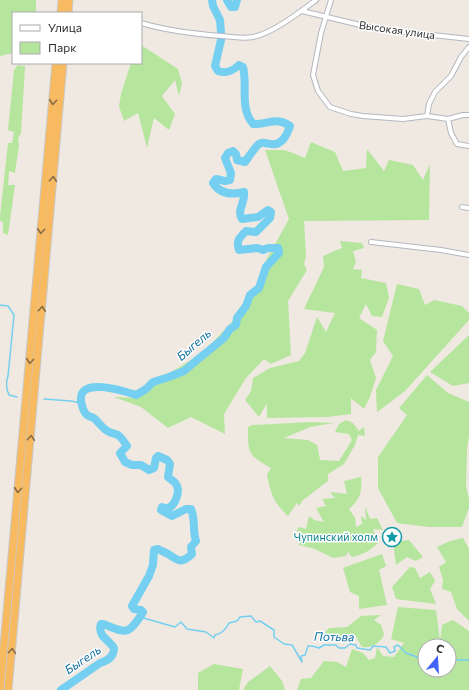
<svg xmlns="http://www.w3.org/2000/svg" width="469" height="690" font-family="Commissioner,sans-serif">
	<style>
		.green { fill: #b6e59e; fill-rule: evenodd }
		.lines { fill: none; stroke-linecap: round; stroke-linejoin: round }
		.stream { stroke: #75cff0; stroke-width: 1.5 }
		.river { stroke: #75cff0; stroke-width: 8 }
		.minor-casing { stroke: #b4b7c1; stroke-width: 6 }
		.trunk-casing { stroke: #c9c9c9; stroke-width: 9 }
		.minor { stroke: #fff; stroke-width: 4 }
		.trunk { stroke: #f8ba60; stroke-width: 7 }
		.oneway { stroke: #896d44 }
		.labels { text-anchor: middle; stroke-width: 3; stroke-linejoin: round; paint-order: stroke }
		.street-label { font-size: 11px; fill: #2e2e2e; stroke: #fff }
		.culture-label { font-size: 11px; fill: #0d838f; stroke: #fff; text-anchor: end }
		.water-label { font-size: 12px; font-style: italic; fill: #0d6fa3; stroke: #fff }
	</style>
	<rect width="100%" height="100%" fill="#efe9e1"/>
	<path class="green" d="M0,0H36V13H13V53L0,56Z
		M141,45L178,69L182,83L179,96L175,80L162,96L175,114L169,130L154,118L147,148L138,113L124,121L119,106L121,94L131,63H141Z
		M18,65L25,66L21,133L18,138L19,145L15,173L9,171L8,185H15L8,235L3,233V222L0,221V216L8,143H12L14,132L8,130L14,70Z
		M311,142L335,152L343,171L366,168L367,149L384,171L389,160L413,165L423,180L430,164L429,220L304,221L306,257L304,264L307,270L288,301L291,355L271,364L264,359L246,378L224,414L225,434L191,417L168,428L141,407L114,397L135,398L151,385L205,351L241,312L259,283L264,264L289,219L265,150H285L305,158Z
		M340,241L362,243L364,248L353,251L356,262L353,269L362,270L361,278L386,283L389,298L382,317L372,316L366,304L359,318L377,330L376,352L370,360L376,378L370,397L364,409L351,398V414L327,417L267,418V403L259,417L245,400L251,391L253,378L270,368L299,361L305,353L317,317L326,332L335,313L304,309L324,267L323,256L342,248Z
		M397,284L419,289L425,305L434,300L462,306L469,313V320L405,391L377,412L376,390L393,356L383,341Z
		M469,335V383L453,386L430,372Z
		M427,375L448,393L469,402V436L467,448L466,486L469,499V508L462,527H429L397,523L378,488V457L407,415L399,408Z
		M346,420L353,423L359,431L364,427L365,436L358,435L355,445L344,464L328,474V481L303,500L299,506L297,503L288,516C273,502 271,494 267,475L271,468C248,454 248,455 248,427L252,425L312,422L334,423L310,427L284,438L308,440L317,445L320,460L339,461L352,440L349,434L335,432L339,424Z
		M361,477C362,493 360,499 349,509L355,518L356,527L362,524L361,516L366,520L365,506L370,519L377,518L383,530L373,529L378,543C370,551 362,555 352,557L348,552L346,556L333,558L315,549L299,545L300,539L297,530L299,527L306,529L309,516L314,520L324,522L316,508L326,506L322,499L335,498L330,492L347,494L344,481Z
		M463,538L469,549V621L457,609L451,592L442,589L443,580L439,567L446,562L437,547L450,541Z
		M409,540L423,557L416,561L407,557L396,565L393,542Z
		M382,554L386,566L379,570L387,605L359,609V596L350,592L343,568Z
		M410,567L415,568L420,578L430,572L435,581L430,589L436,604L396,599L392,587Z
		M398,607L436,610L440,641L442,625L453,620L469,631V690H297L301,679L311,678L324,661L337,662L346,667L352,649L363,653L369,660L375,658L377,647L383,656L394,657L404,643L391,639ZM425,646H449V670H425Z
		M381,615L374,620L381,625L384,634C381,643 372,648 362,647L355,635H349L347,641L330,635L325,639L323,635L329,628L347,627L361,616Z
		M214,664L243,669L239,690H198V673Z
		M270,666L282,681L285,690H243L248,682Z"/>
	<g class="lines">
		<path class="stream" d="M0,305L8,306L14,315L8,376C6,382 6,389 9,395L17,397
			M44,399L71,401L81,403
			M140,617L175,627L181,622L187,629L206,632L214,638L215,635C221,634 226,629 229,623L237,621L240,617L251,616L256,622L260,621L274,630V637L284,644L292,645L302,662L301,656L305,655L308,646H312L319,648L324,645H336L339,648H345L350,644L356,645L357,648L370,650L373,646L386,647L390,653L395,651L394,647L398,645L406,653L425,660
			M449,660H469"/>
		<path class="river" d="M212,0L213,6L220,20L221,32
			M227,0L231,7H235L237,0
			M61,690L100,663C107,661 114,657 114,648C109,640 97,636 101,624H103C127,633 127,636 142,614L143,612L141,610L134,609L132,606L149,576L153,565L154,550L158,549C161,551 165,552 168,554C178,560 180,565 192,554L191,547L196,541C192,529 196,521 191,509H186L172,516L161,510L162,507L167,509C175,506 181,491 176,484C174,481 170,479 168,477L170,464L167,460L158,456L156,458L154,468L149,470L141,465H132L125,462L120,453L127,446C125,443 121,437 118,435C114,433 109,433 106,430C102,427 99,423 95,419C93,417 90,417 87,415C83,412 82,406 81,401C78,376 124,391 136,395L146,389L153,382L169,377L184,371L197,360L213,347L224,338L230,329L236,325L237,318L246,306L250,295L259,288L266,267L279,253L278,248H268L263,250L257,248L239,250C236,241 239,238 246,231L256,232L270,218L271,212L268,210L258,217L242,219C236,210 246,202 244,192C232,195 220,194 213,183L216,179L225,181L230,180L231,173L225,158L228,153L233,151L236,154L237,160L245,162C248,158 255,147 259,144C263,141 267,144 271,144C282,146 287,135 290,126C276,116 267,125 253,124C239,107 248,86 243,67L239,65C234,70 226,74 218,71L215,66L221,40"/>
		<defs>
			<path id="minor" d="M331,0L321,33L313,75L318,91L330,107L351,114L363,116L403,119L427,116L448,119L463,115H469
				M302,11L377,29L469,39
				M141,23C168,31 194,34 222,36C232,37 243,39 253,37C273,33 300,12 316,0
				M427,116L429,104L435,92L451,76L461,57L469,47
				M448,119L451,133L457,144L469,146
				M462,207L469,208
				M371,242L441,250L469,255"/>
			<path id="trunk" d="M61,13L62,0
				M68,13L69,0
				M0,690L56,63
				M8,690L63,63"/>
		</defs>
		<use href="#minor" class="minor-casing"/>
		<use href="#trunk" class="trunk-casing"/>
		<use href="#minor" class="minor"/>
		<use href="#trunk" class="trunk"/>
	</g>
	<defs><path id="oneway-chevron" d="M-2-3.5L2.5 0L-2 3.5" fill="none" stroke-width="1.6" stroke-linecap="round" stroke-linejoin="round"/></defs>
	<g class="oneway">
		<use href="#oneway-chevron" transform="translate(53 102) rotate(95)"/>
		<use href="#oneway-chevron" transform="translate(53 179) rotate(-85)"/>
		<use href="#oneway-chevron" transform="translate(41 231) rotate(95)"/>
		<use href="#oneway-chevron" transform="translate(42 309) rotate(-85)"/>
		<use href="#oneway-chevron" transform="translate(30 361) rotate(95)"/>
		<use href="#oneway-chevron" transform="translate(31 438) rotate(-85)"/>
		<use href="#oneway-chevron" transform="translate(18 490) rotate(95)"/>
		<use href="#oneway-chevron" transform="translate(12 651) rotate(-85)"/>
	</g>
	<defs>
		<symbol id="sight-ring" viewBox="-11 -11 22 22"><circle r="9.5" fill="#fff" stroke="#0f9aa8" stroke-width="1.5"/><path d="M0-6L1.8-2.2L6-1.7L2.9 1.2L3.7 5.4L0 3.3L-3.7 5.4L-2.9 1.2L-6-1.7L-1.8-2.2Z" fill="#0f9aa8"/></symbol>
	</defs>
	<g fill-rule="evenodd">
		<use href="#sight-ring" x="381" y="526" width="22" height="22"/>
	</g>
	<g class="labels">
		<g class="street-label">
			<text transform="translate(397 30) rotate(8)" y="4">Высокая улица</text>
		</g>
		<g class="culture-label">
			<text x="378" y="541">Чупинский холм</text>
		</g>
		<g class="water-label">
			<text transform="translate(194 345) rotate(-41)" y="4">Быгель</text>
			<text transform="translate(334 637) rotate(1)" y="4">Потьва</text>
			<text transform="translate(83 660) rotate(-34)" y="4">Быгель</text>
		</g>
	</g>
	<rect x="12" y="12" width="130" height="52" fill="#ffffff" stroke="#ababab"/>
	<rect x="20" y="25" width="20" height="6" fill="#ffffff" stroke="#ababab"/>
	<text x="48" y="32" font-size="12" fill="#2e2e2e">Улица</text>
	<rect x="20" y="42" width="20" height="12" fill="#b6e59e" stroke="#ababab"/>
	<text x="48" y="52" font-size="12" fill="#2e2e2e">Парк</text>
	<g transform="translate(437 658) rotate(18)"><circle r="19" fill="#ffffff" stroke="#ababab"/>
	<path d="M0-3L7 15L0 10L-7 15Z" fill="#4264fb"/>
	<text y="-6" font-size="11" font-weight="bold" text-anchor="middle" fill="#2e2e2e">С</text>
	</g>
</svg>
